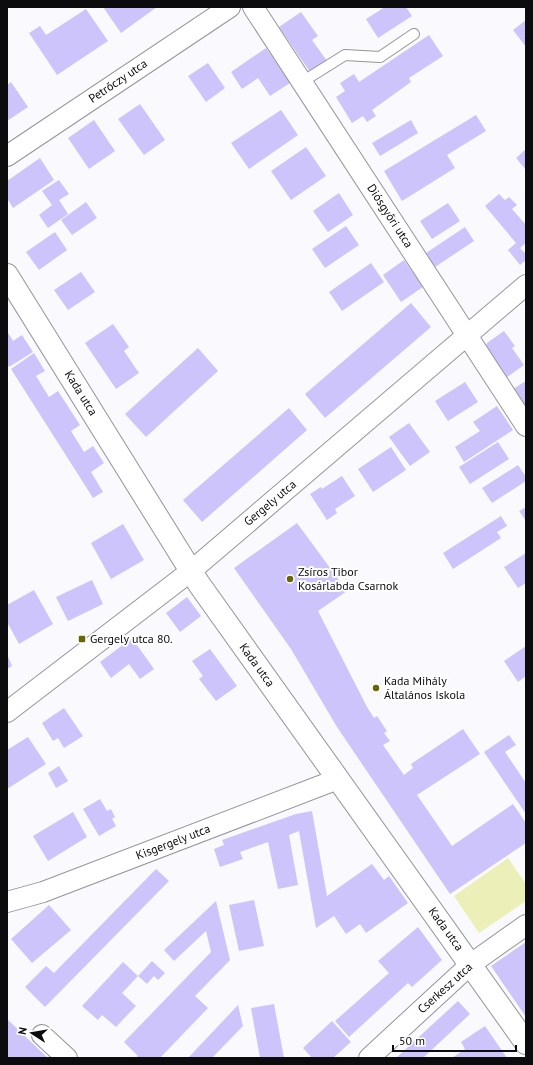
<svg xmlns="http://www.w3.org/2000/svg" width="533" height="1065" font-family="'PT Sans',sans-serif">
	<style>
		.green { fill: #ecf0b8 }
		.building { fill: #cec4fc }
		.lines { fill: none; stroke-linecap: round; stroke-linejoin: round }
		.lane-casing { stroke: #95949a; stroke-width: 12 }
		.street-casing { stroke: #95949a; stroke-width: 22 }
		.secondary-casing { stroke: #95949a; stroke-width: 24 }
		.lane { stroke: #fff; stroke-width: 10 }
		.street { stroke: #fff; stroke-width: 20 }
		.secondary { stroke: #fff; stroke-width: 22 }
		.poi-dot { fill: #676803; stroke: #fff; stroke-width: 1.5 }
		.labels { text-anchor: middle; stroke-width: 4; stroke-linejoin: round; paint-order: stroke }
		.street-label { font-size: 12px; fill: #0c0b0d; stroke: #fff }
		.poi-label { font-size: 12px; fill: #0c0b0d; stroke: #fff; text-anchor: start }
	</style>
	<rect width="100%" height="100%" fill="#faf9fe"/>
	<path class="green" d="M508,858L526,884V901L479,933L454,896Z"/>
	<path class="building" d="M103,7H157L121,33Z
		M385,7H406L412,16L378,38L366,19Z
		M86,9L108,41L57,75L29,33L40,26L46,35Z
		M301,12L318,36L312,40L327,61L310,72L279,27Z
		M526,20V47L513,30Z
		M429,35L443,56L409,78L411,82L372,110L376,116L367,122L363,116L352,123L336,97L345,91L340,83L354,74L359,82Z
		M266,48L290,83L270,96L258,78L242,89L231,72Z
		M208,63L225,88L206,102L188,76Z
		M11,82L28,107L7,121V85Z
		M140,104L165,140L144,155L118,119Z
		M281,110L298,135L249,169L231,143Z
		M476,115L486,131L447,155L455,168L402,201L384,171Z
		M94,120L115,151L89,169L68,138Z
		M411,120L418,133L380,156L372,143Z
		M306,147L326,176L291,200L271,171Z
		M526,149V170L516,158Z
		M40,158L54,180L13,208L7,198V181Z
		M59,180L69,194L59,200L68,214L48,228L39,215L52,205L42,191Z
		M339,193L353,215L328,232L313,211Z
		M499,194L505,200L509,197L517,205L512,209L526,225V243L520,248L526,254V260L520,265L508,250L516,243L485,206Z
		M86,202L97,218L72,235L61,220Z
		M448,203L460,221L432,239L420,221Z
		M346,226L359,245L325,268L312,249Z
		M465,227L474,241L435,267L426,253Z
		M55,232L67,250L39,270L26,252Z
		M404,260L423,287L401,302L383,275Z
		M371,263L384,282L342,311L329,292Z
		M81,272L95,292L68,310L54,290Z
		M411,303L431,327L325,418L305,394Z
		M113,324L129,347L124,351L139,373L116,389L85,343Z
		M7,331L13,341L22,335L33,352L9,367L7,363Z
		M504,331L515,346L512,348L524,365L506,378L485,348L487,343Z
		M198,348L218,371L146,437L125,414Z
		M34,353L45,371L36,376L49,397L58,391L80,425L71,431L84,452L93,446L104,463L91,472L103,492L93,498L11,369Z
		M526,381V409L513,389Z
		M465,382L478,402L448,421L435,401Z
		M497,406L513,430L464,462L455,447L480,431L473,422Z
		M289,408L307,430L202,522L183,500Z
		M409,423L430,452L410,466L389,437Z
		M498,442L509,459L470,484L459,467Z
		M391,447L406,470L373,492L358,469Z
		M518,465L526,477V481L492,503L482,488Z
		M342,476L355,496L335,509L337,513L327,520L310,494L321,487L322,489Z
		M526,507V521L519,511Z
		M501,516L507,526L497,532L501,538L453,569L443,553Z
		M297,523L347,591L318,611L367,707L374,718L377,716L387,731L384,733L390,741L383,745L404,775L413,768L411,764L463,729L480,754L417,795L452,846L513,804L526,823V843L450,894L337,727L291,649L234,568Z
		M123,524L144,560L111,579L91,543Z
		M526,553V583L518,588L504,567Z
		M92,580L103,604L68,621L56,597Z
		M34,590L53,624L19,644L7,622V605Z
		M187,597L201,616L180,632L166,613Z
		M132,638L154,669L140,679L129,664L111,678L100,662Z
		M526,646V676L518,682L504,661Z
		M210,649L237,686L216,701L199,679L203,676L192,661Z
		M7,654L12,666L7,669Z
		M64,708L83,736L64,748L58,738L53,741L42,723Z
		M509,735L516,745L505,752L526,783V814L484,752Z
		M28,737L46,764L7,789L8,753L7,750Z
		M59,766L68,781L56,788L48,773Z
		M100,799L107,811L111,809L115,817L112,819L116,826L99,836L83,809Z
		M312,811L327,896L372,864L384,880L389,876L408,903L366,933L360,924L346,934L334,916L316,928L299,831L289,835L298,885L278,889L268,842L240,852L243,859L220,867L214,849L224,845L222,840L296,814Z
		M73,812L87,837L48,861L33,836Z
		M156,869L169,881L45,1007L25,987L46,966L54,973Z
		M254,900L264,946L239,951L229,905Z
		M216,901L230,960L195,996L208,1008L160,1058H135L138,1056L124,1042L211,952L206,931L174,961L164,950Z
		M49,905L71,930L32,963L11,939Z
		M418,927L442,960L412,987L408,983L349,1037L335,1021L389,973L378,961Z
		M526,942V1017L491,966Z
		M152,961L165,973L158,980L154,976L147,984L138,976Z
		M123,962L138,976L122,993L136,1006L116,1027L102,1015L98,1020L82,1006Z
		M458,1001L470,1014L423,1058H396Z
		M274,1004L284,1058H260L251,1008Z
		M238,1005L243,1026L212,1058H188Z
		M7,1019L48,1058H7Z
		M332,1021L351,1042L333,1058H312L303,1048Z
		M485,1026L507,1058H452L465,1049L461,1042Z"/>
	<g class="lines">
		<defs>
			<path id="lane" d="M302,82L345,55L380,57L414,34"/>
			<path id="street" d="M253,7L526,426
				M7,156L230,7
				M7,712L191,571L526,285
				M7,902L43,892L338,779
				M42,1035L67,1058
				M369,1058L471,964L526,925"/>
			<path id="secondary" d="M7,275L199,584L526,1043"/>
		</defs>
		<use href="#lane" class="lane-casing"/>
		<use href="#street" class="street-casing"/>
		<use href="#secondary" class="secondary-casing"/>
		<use href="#lane" class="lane"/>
		<use href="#street" class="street"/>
		<use href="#secondary" class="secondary"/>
	</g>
	<g class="poi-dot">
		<circle cx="290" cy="579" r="4"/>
		<rect x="78" y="635" width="8" height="8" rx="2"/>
		<circle cx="376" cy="688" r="4"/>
	</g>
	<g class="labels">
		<g class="street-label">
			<text transform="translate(118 81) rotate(-34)" y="4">Petrőczy utca</text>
			<text transform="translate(390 216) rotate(57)" y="4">Diósgyőri utca</text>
			<text transform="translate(81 393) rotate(58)" y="4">Kada utca</text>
			<text transform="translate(270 503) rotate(-40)" y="4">Gergely utca</text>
			<text transform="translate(257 665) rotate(54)" y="4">Kada utca</text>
			<text transform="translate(173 842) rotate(-21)" y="4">Kisgergely utca</text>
			<text transform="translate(446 929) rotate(54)" y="4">Kada utca</text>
			<text transform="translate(445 988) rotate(-42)" y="4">Cserkesz utca</text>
		</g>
		<g class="poi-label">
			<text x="298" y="576">Zsíros Tibor<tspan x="298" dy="14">Kosárlabda Csarnok</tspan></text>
			<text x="90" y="643">Gergely utca 80.</text>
			<text x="384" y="685">Kada Mihály<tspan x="384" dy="14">Általános Iskola</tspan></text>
		</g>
	</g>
	<rect width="533" height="1065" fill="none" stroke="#0c0b0d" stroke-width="16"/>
	<g transform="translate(32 1033) rotate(282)" stroke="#ffffff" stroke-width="3" paint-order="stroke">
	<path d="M0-3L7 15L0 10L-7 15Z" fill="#0c0b0d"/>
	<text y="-6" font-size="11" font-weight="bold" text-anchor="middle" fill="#0c0b0d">N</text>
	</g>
	<path d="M393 1045v6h123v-6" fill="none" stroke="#0c0b0d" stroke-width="2"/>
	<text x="399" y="1045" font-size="12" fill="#0c0b0d" stroke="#ffffff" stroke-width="3" paint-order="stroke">50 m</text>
</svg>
